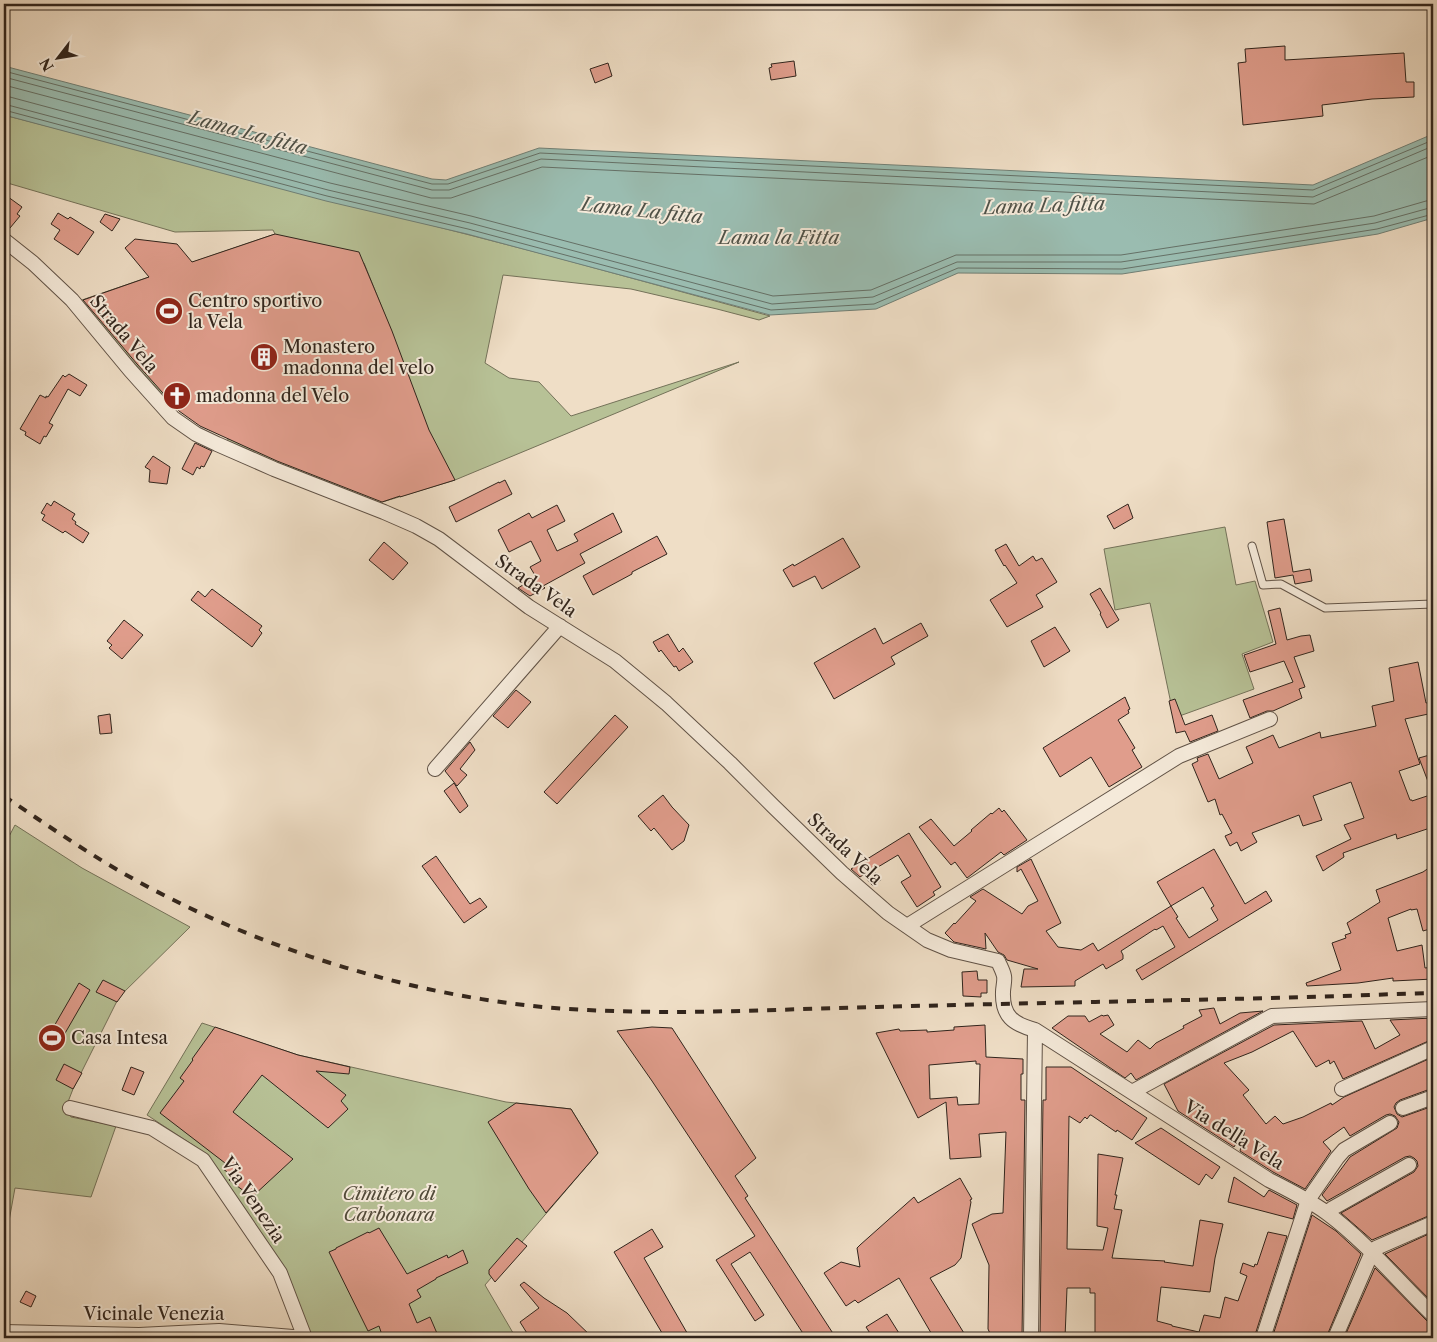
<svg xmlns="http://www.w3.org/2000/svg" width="1437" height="1342" font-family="'Libre Caslon Text',serif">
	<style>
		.green { fill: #b7c196; stroke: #747259; fill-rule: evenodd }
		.water { fill: #9abcb0; stroke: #707f75 }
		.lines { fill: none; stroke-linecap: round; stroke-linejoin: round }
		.shore { stroke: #657066; stroke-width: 1 }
		.building { fill: #e09d8c; stroke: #30241c; fill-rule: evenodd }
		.service-casing { stroke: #605246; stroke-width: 9 }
		.minor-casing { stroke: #605246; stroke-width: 16 }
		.service { stroke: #f5eada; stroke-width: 7 }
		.minor { stroke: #f5eada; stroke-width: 14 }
		.rail { stroke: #30241c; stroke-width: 4; stroke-dasharray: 9 9; stroke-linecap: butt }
		.labels { text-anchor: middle; stroke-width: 4; stroke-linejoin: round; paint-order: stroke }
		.poi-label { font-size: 18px; fill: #30241c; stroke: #f5eada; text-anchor: start }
		.street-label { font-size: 18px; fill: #30241c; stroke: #f5eada }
		.park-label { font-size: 18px; font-style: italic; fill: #524b3a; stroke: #f5eada }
		.water-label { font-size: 19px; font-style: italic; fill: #505248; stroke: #f5eada }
	</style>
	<rect width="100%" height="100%" fill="#efdec6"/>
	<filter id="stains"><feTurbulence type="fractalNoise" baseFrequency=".004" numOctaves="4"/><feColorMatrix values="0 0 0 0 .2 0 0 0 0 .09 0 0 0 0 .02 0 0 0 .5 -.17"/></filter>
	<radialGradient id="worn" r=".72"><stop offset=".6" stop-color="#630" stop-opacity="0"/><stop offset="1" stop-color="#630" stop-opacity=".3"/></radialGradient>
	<path class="green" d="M4,115L551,256L770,316L759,320L717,309L631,289L503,275L485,363L509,378L539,382L571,416L739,362L455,480L379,503L320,479L222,444L230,438L178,385L162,394L79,301L275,234L273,230L175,232L4,182ZM364,263L393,335L331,275Z
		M1225,527L1236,585L1255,581L1273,642L1242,654L1254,689L1174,718L1150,603L1115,610L1104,549Z
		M15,825L82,868L190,927L119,997L73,1089L66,1107L71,1117L116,1126L91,1197L15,1188L7,1232L4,1320V846Z
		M202,1023L298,1055L506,1102L571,1109L598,1153L485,1285L516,1338H310L205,1153L147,1115Z"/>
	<path class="water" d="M4,66L432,179L446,180L539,148L1313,185L1433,134V218L1378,234L1122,274L958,273L876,309L770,315L467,234L326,201L4,115Z"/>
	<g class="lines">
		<path class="shore" d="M4,71L432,184H448L540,153L1313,190L1433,140
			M4,77L432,190H449L541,159L1313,197L1433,146
			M4,85L431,198H451L542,167L1314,204L1433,155
			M4,96L10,97L330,183L471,216L773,296L871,290L956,255H1121L1374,216L1426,201L1433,200
			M4,104L328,190L470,223L772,304L873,297L957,262H1121L1375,223L1433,207
			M4,110L327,196L468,229L771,310L874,304L958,268L1122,269L1377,229L1433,214"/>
	</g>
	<path class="building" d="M1285,46V60L1404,53L1406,82H1414V97L1372,99L1322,105L1323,116L1243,125L1238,63L1246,62L1245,49Z
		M794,61L796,76L771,80L769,68L772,67L771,64Z
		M608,63L612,76L595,83L590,69Z
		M4,194L22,207L17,214L20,216L10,228L4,223Z
		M58,213L68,219L70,217L94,232L78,255L54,239L60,230L51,224Z
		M105,214L120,219L112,231L100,222Z
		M275,234L359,252L392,331L429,430L455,480L400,497V496L382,502L277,461L200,426L179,411L137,364L83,300L149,277L125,248L135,239L177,244L192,262Z
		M69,374L87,385L80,396L68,389L49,423L53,425L46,437L44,436L40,444L25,435L26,432L20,429L40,395L46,398V396L48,397L63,375L65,377Z
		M195,443L212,451L204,467L201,466L200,469L197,467L193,475L182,469Z
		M153,456L170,467L167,484L149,482L150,470L145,467Z
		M505,480L512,494L456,522L449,507L499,482V483Z
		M54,501L75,514L72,519L76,522L75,524L89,533L83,543L65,531L63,533L42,520L45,515L41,513L47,503L51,506Z
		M1128,504L1133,518L1114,529L1107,516Z
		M557,505L565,521L547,530L557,551L578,541L574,534L613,513L622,532L580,554L585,563L543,586L545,588L530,596L518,588L536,577L530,567L541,561L531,541L509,552L498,530L529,513L532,518Z
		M1284,519L1293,572L1310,569L1312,581L1295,584L1293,575L1275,578L1267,522Z
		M657,536L667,554L632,572V574L593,595L583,576Z
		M843,538L860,567L822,589L815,576L793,587L783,570L793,564L794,566Z
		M384,542L408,563L393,580L369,560Z
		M1006,544L1019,566L1033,556L1036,561L1042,558L1057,582L1036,595L1043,607L1007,627L990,600L1017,583L1005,565L1004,566L995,550Z
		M1100,588L1119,620L1107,628L1100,614L1101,613L1090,594Z
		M212,589L262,626L259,630L262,633L252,647L191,600L198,591L205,597Z
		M1280,608L1287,640L1301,636L1310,635L1314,651L1294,657L1305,687L1299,689L1302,698L1273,711H1267L1250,718L1243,700L1293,682L1284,661L1250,672L1244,655L1276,644L1268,611Z
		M124,620L143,635L122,659L109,648L112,645L107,641Z
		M921,623L928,636L891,657L895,664L834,699L814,663L875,628L883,644Z
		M1055,627L1070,651L1044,667L1031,641Z
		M668,634L679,652L683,648L693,662L679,671L676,666L674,667L661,650L659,652L653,642Z
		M1418,662L1426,703L1433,702V713L1405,719L1420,764L1399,771L1410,800H1412V801L1433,794V827L1397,839L1396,834L1343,853L1344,857L1323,871L1316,856L1351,839L1344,825L1364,818L1351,782L1313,796L1322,820L1303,826L1299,815L1252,833L1257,842L1241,851L1237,842L1230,846L1225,836L1232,833L1222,814L1220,815L1215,799L1208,802L1192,764L1198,761L1197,758L1208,754L1219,779L1253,763L1246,747L1273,735L1279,748L1320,732L1321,738L1376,726L1372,706L1394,701L1389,668Z
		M516,690L531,702L508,728L493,716Z
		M1125,697L1130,709L1128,710L1129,713L1118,720L1135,748L1132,750L1142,767L1109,787L1091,757L1060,777L1043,748Z
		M1175,699L1185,725L1212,715L1218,731L1190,742L1185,731L1176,733L1169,701Z
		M110,714L112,733L100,734L98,716Z
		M615,715L628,727L557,804L544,792Z
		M470,742L475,750L460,769L467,775L457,786L445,771Z
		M1433,754V792H1432L1419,758Z
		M454,783L468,806L460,813L444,791Z
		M663,795L672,807L689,825L684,841L672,850L654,828L651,831L638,816Z
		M999,808L1002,812L1004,810L1027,840L1004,855L1001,852L967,878L955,862L951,865L919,827L931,819L954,846L972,831L971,830L991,813L992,814Z
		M909,833L941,887L933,892L935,895L917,907L901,882L911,876L898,855L873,870L881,880L873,886L863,875L860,877L851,869Z
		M1214,849L1245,904L1266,891L1272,901L1142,980L1136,970L1175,947L1163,926L1156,930L1155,929L1121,951L1123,955V959L1106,969L1103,964L1075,981V986L1021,987L1024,969H1038L1007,960L1004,955L998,952L985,933L986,949L954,942L945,933L954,923L955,924L976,901L970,897L983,889L1022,914L1028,906L1038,901L1021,869L1017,872V867L1031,859L1061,923L1046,931L1058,947L1081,950L1093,943L1098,951L1171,906L1157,882ZM1203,887L1214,906L1211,908L1218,920L1189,938L1176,918L1178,917L1171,906Z
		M436,856L470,904L480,898L487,907L464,923L422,866Z
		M1433,865V928L1423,931L1417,909L1411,910V909L1388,918L1397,951L1422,945L1425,968L1433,967V979L1393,981V978L1358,983L1307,986L1306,983L1341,970L1332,943L1346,938L1345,935L1351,933L1347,923L1380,902L1376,890L1423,872Z
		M977,971L978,980H987V993H981V997L963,996L962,972Z
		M103,980L125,991L117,1002L96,992Z
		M79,983L90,990L64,1035L53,1028Z
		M1214,1008L1220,1024L1240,1013L1263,1011L1136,1080L1131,1073L1125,1078L1052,1028L1068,1016H1085L1089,1022L1102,1015L1103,1016L1108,1015L1114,1025L1100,1034L1127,1052L1138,1040L1150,1049L1156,1043L1184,1028L1183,1026L1202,1016L1199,1010Z
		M1433,1018V1027L1429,1029L1433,1039L1343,1079L1334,1061L1330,1064L1329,1060L1316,1067L1293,1031L1252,1052L1224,1063L1249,1090L1243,1095L1266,1124L1275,1116L1283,1124L1303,1117L1331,1103L1332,1105L1344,1097L1433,1057V1088L1400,1100L1396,1103L1394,1107L1397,1114L1402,1117L1433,1106V1214L1372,1240L1341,1213L1414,1172L1418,1166L1417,1161L1414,1158L1410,1156L1405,1157L1327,1201L1322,1195L1350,1157L1397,1128L1399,1122L1395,1116L1390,1114L1386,1115L1350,1136L1344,1127L1323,1142L1331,1151L1305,1189L1273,1172L1240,1151L1245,1130L1234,1147L1178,1111L1164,1084L1274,1025L1362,1021L1375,1049L1400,1035L1390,1020Z
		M985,1025L986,1057L1023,1059V1074H1021V1100H1025L1022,1338H992L988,1329L989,1265L972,1224L992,1214L1003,1213L1006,1132L979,1134L981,1157L950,1159L946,1102L918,1118L876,1033L899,1029L900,1031L927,1030V1032L954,1030V1027ZM976,1061V1064H980L979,1104L958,1105L957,1097L930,1099L929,1065Z
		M215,1027L298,1055L350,1067L349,1074L316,1071L346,1095L341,1101L348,1109L328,1128L262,1075L233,1112L293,1159L252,1197L229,1180L232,1176L222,1168L225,1163L160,1113L184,1081L180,1078L193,1060L192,1059Z
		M652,1027L672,1028L756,1158L735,1176L748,1196L745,1198L836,1338H806L750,1252L731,1264L764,1315L755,1321L716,1260L755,1236L652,1081L617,1031Z
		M64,1064L82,1073L73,1089L56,1080Z
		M131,1067L144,1072L134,1095L122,1090Z
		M1046,1067H1071L1147,1118L1132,1140L1117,1130L1116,1132L1091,1115H1090L1087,1119L1085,1117L1080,1123L1069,1116L1067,1249L1103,1250L1108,1228L1097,1226L1098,1154L1123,1158L1115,1195H1117L1114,1209L1122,1210L1112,1258L1165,1261L1164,1262L1193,1266L1200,1220L1223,1224L1215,1258L1210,1292L1161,1287L1157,1321L1172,1325V1326L1199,1332L1204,1315L1220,1318L1225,1297L1238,1301L1247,1276L1240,1273L1243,1263L1254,1267L1255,1264L1257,1265L1268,1232L1287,1236L1254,1338H1095V1293H1090V1288H1067L1065,1338H1040L1043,1100H1046Z
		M516,1103L571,1109L598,1153L546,1213L529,1189L488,1122Z
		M1161,1128L1220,1167L1212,1179L1206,1174L1199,1185L1135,1143Z
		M1234,1177L1264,1197L1269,1190L1297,1205L1293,1219L1228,1202Z
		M960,1178L972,1199L970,1200L971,1202L961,1258L955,1265L930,1278L967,1338H934L899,1278L858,1303L855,1300L846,1306L824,1273L841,1262L860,1267L857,1248L860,1245L914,1197L918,1203Z
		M1312,1215L1336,1231L1361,1254L1326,1338H1272Z
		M379,1228L407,1274L447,1255L448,1258L463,1250L468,1263L436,1278V1279L417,1290L421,1297L409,1304L417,1323L430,1317L439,1338H383L379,1326L368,1331L329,1252L336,1249V1248L368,1232L369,1233Z
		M652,1229L663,1247L644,1258L690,1338H665L614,1252Z
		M1433,1232V1303L1385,1254Z
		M517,1238L527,1246L495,1282L489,1274V1270Z
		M1375,1268L1427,1321L1433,1324V1338H1344Z
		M524,1282L544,1298L567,1313L593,1338H530L520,1322L539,1308L520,1285Z
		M26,1291L36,1296L31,1307L20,1302Z
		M887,1314L902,1338H873L866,1327Z"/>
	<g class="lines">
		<defs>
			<path id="service" d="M1252,546L1263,585L1281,584L1325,608L1433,604"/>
			<path id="minor" d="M4,240L33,263L72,300L130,370L173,418L196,434L217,444L274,469L384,512L416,526L439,539L529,607L615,661L666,703L730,763L773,806L842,873L888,913L927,940L951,950L998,961C1000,966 1003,971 1004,976C1005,981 1003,987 1003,992C1002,1016 1013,1024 1035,1030L1269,1180C1289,1190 1309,1200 1327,1213C1366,1242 1398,1281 1433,1315
				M435,769L560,626
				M907,926L1179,756L1270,719
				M1342,1089L1433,1048
				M1132,1092L1272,1016L1433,1009
				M70,1108L152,1128L203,1160L280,1273L305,1338
				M1403,1108L1433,1097
				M1327,1213L1333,1208L1409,1165
				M4,1332L139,1335L219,1331L305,1338
				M1031,1338L1035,1030
				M1263,1338L1308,1200L1337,1158L1344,1150L1390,1123
				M1335,1338L1372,1252L1376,1248L1433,1223"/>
		</defs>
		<use href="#service" class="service-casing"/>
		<use href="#minor" class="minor-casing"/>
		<use href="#service" class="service"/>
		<use href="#minor" class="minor"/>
		<path class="rail" d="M4,796C41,821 77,846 116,869C195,915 280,950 368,974C439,994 514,1007 588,1010C684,1015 781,1009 877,1007C1020,1003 1164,1001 1307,997C1349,996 1391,994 1433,993"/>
	</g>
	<defs>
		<symbol id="stadium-disc" viewBox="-11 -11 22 22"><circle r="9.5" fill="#8f2418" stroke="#f5eada"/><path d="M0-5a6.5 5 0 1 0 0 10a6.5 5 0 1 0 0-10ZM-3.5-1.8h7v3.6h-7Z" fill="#fff"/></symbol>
		<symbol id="building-disc" viewBox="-11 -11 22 22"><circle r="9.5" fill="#8f2418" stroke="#f5eada"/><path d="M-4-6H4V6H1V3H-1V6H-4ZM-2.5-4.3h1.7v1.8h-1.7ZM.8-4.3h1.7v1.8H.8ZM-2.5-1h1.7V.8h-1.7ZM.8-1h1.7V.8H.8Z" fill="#fff"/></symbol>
		<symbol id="church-disc" viewBox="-11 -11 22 22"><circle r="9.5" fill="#8f2418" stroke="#f5eada"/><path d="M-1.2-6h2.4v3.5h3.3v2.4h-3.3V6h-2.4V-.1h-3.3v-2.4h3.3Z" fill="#fff"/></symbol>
	</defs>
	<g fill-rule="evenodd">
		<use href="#stadium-disc" x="153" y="295" width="32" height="32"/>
		<use href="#building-disc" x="248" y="341" width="32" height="32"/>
		<use href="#church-disc" x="161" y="380" width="32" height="32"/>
		<use href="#stadium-disc" x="36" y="1022" width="32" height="32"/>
	</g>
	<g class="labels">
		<g class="poi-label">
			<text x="188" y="307">Centro sportivo<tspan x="188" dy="21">la Vela</tspan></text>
			<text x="283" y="353">Monastero<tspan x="283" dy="21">madonna del velo</tspan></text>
			<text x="196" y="402">madonna del Velo</text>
			<text x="71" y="1044">Casa Intesa</text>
		</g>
		<g class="street-label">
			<text transform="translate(124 334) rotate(50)" y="6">Strada Vela</text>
			<text transform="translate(536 586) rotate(35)" y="6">Strada Vela</text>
			<text transform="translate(845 849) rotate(43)" y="6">Strada Vela</text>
			<text transform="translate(1234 1135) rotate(32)" y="6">Via della Vela</text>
			<text transform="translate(253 1200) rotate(56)" y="6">Via Venezia</text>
			<text x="154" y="1320">Vicinale Venezia</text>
		</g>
		<g class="park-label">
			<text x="389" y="1200">Cimitero di<tspan x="389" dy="21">Carbonara</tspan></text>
		</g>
		<g class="water-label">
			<text transform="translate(248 132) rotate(15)" y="7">Lama La fitta</text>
			<text transform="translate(1044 205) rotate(-2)" y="7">Lama La fitta</text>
			<text transform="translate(642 210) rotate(6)" y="7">Lama La fitta</text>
			<text x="779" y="244">Lama la Fitta</text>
		</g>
	</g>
	<rect width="1437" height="1342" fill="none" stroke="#efdec6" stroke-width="20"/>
	<rect x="5" y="5" width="1427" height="1332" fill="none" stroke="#30241c" stroke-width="2.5"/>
	<rect x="10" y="10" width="1417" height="1322" fill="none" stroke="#30241c"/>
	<g transform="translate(58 58) rotate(239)" stroke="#f5eada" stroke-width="4" paint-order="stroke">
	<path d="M0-4L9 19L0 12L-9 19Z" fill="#30241c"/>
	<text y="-8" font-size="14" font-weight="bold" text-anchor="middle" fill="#30241c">N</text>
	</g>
	<rect width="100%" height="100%" filter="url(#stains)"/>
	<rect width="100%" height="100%" fill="url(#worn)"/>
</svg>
